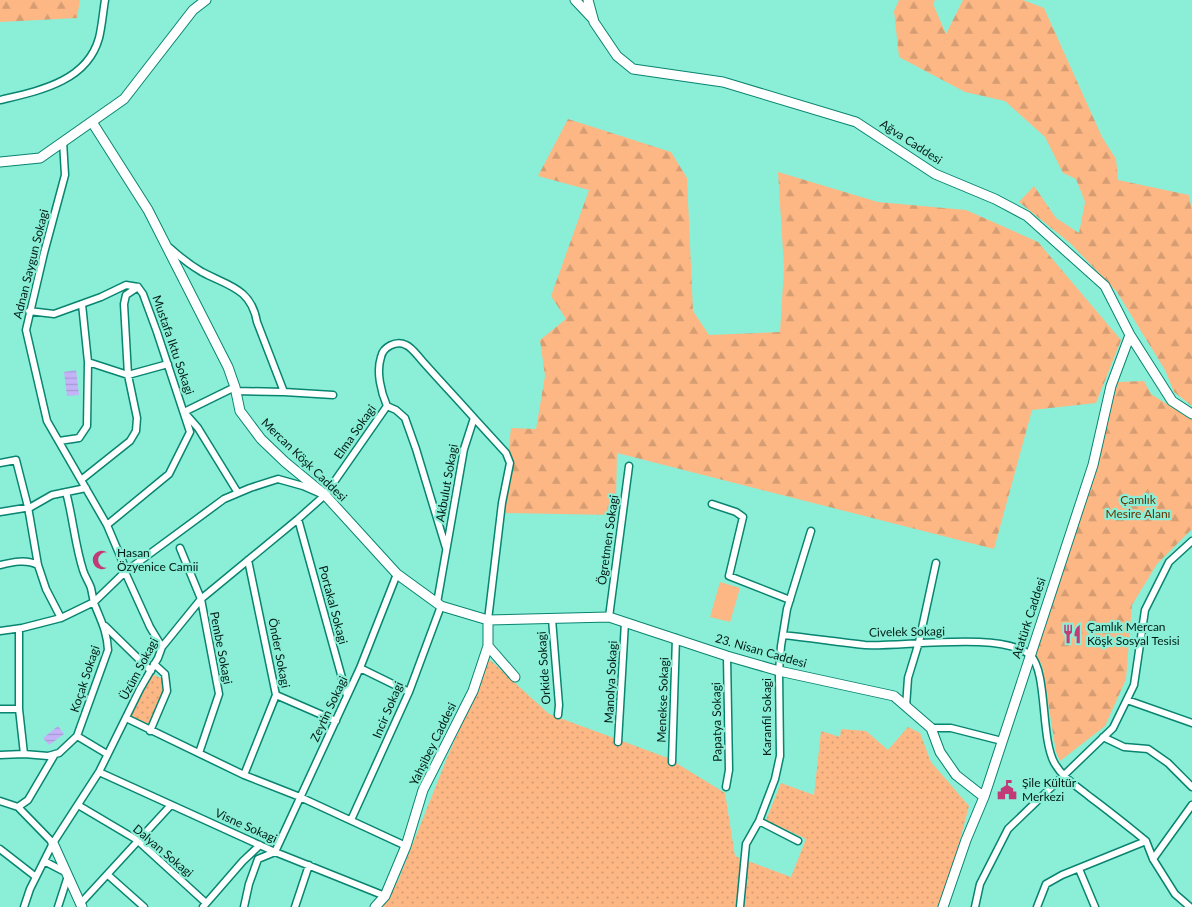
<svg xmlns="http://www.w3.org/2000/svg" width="1192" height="907" font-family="Lato,sans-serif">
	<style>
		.grass { fill: url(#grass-dots) }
		.forest { fill: url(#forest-firs) }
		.garden { fill: #fcb785 }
		.water { fill: url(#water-rules) }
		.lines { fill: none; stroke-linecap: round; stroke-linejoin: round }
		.street-casing { stroke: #088470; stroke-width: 9 }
		.secondary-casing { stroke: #088470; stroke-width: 11 }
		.street { stroke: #fff; stroke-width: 6 }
		.secondary { stroke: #fff; stroke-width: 9 }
		.labels { text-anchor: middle; stroke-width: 4.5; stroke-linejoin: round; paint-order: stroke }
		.street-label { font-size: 12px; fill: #001c16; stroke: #8befd7 }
		.park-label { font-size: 12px; fill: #653302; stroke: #8befd7 }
		.poi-label { font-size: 12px; fill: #001c16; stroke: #8befd7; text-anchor: start }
	</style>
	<defs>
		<pattern id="grass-dots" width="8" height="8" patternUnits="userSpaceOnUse" patternTransform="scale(1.25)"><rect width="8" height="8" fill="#fcb785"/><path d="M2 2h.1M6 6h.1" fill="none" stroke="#d69d72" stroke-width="1.8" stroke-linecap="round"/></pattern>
		<pattern id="forest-firs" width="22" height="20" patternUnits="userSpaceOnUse" patternTransform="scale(1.25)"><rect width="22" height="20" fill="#fcb785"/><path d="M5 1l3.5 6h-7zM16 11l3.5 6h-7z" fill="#d69d72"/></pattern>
		<pattern id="water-rules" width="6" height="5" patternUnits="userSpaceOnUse" patternTransform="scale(1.25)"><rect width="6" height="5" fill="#c5b3f7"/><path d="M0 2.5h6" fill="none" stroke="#a799d3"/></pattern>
	</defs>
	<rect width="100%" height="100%" fill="#8befd7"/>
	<path class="grass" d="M489,659L549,714L668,758L725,793L735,856L791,877L806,839L766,820L781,783L814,795L821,731L840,737L841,729L866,731L888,750L908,727L920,733L931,762L969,806L942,907H374L398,881L447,758Z
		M151,673L162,679L165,687L148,724L130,716Z"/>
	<path class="forest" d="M0,0H80L77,18L0,22Z
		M899,0H935L933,4L946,34L963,0H1023L1044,8L1102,137L1116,159L1118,180L1189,195L1192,212V406L1174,392L1165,370L1117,292L1070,243L1019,202L1034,186L1056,218L1079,233L1085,202L1076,179L1063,173L1045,137L1005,101L965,92L899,57L894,11Z
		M568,119L671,152L687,178L693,311L709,335L780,332L784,268L778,172L878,202L966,210L1038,242L1121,340L1096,403L1032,410L994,549L617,453L616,501L611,515L502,513L511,428L536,429L545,376L540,340L566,319L551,296L589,190L538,176Z
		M1144,381L1151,394L1192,420V529L1157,564L1132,605L1126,679L1105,726L1060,761L1056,752L1042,665L1033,652L1094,465L1118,382Z"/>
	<path class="garden" d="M720,582L740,588L730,622L710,617Z"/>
	<path class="water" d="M76,370L79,395L67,396L64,372Z
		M58,726L64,734L49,745L43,738Z"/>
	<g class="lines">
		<defs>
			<path id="street" d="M0,100C38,91 87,82 99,38C102,26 103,12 105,0
				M63,141L65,175L44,253L26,330L47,421L107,525L124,565L125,572L150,627L162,647
				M170,248C180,257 190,265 202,272C228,286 251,288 257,322L284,392L333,395
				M29,311L54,314L101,297L126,285L138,287
				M88,362L128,375L168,364
				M235,387L184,412L198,428L238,493
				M236,391L284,392
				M474,418L506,453L510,463L502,503L488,620
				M59,441L79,438L87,426L88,362L82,304
				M0,463L16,460L28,507L38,565L46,589L61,618
				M81,480L130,441L136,431L137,418L128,375L124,304L126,295L138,287
				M712,504L736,512L743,517L729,576L790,600
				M0,512L31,507L52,495L86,488
				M298,519L347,696
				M107,525L169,474L190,432L157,332L143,294L138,287
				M180,548L201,599L219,694L199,753
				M0,565C13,562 26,559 38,565
				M437,603L464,449L474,418C458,400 441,382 425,364C419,358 413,348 406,345C396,340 383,347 381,357C376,372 381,392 387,406L396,410L405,418L416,449L446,548
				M609,617L629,466
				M552,619L559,705L558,715
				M105,626L151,671
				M19,629V709L24,754
				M0,631L22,628L61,618L94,602L125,572L224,499L250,488L278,479L303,486L319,493
				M783,635C810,638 838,642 865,645C903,647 1002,631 1030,655C1048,671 1040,739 1055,764C1063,778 1078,787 1090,797C1105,808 1120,820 1135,832L1146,841L1153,859L1175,894L1190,907
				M360,668L409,692
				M276,695L336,721
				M1127,700L1192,723
				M906,707L908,678L919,642L936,563
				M0,709H19
				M126,718L244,775L300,797L406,846
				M931,728H951L1002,741
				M150,731L167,691L165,674L154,664
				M77,736L107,754
				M1103,737L1124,747L1148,749L1168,763L1192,787
				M618,742L625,622
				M0,755L24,754L48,756L59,753L77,736L108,650C107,631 101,621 94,603C93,598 92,593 91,588C89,582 85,577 83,570C75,545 73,518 66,492
				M672,762L676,638
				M99,772L275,852L385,896
				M244,775L276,695L248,560
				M726,787L729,770L727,656
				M0,801L18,807L28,800L55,754
				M78,805L137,840L206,903
				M18,807L53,843
				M351,820L409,692L441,606
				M759,821L798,841
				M0,849L36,877
				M1153,859L1192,805
				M44,861L67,873
				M1079,869L1095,907
				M108,875L144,907
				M80,904L171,805
				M24,907L30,889L53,843L99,772L140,689L158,658L162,647L201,599L298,519L325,495L387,406
				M58,907L68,876
				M203,907L243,861L260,845
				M244,907L249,884L258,859L275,852L360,668L397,574
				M295,907L309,865
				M740,907L746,844L759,821L775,779L780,756L779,671L781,646L787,609L811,531
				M975,907L980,884L1008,829L1113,728L1134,685L1145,610L1169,562L1192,541
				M1037,907L1046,884L1062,875L1146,841"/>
			<path id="secondary" d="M575,0L592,18
				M588,0L594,22L617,56L633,69L723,82L856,122L935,174L995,199L1027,216L1105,286L1130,335L1172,401L1192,414
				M92,122L148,210L228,367L235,387L240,411L261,439L285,462L325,495L397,574L441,606L488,620V646L515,677
				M0,162L40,158L124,99L193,10L206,0
				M488,620L609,617L727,656L779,671L894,696L931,728L940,752L956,775L984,797
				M53,843L82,907
				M375,907L385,896L406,846L423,790L473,691L488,646
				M943,907L966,840L984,797L1093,465L1111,386L1130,335"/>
		</defs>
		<use href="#street" class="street-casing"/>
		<use href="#secondary" class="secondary-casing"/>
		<use href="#street" class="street"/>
		<use href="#secondary" class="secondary"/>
	</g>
	<defs>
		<symbol id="mosque-bare" viewBox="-9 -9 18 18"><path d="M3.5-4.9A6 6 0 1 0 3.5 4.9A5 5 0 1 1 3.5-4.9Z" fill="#c23b79" stroke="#8befd7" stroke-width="2.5" paint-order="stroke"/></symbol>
		<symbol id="restaurant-bare" viewBox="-9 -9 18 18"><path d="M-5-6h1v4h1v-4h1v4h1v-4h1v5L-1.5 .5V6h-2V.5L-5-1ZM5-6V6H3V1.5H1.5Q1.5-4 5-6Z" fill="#c23b79" stroke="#8befd7" stroke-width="2.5" paint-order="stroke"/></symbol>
		<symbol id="civic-bare" viewBox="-9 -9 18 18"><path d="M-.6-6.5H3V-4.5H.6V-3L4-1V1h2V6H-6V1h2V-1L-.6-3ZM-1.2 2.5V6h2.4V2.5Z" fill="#c23b79" stroke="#8befd7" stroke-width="2.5" paint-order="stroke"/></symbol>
	</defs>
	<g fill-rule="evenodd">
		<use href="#mosque-bare" x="88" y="546" width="28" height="28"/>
		<use href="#restaurant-bare" x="1058" y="620" width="28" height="28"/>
		<use href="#civic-bare" x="993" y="776" width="28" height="28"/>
	</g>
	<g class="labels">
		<g class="street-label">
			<text transform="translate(911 142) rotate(33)" y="4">Ağva Caddesi</text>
			<text transform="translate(31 264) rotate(-76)" y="4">Adnan Saygun Sokagi</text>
			<text transform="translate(173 345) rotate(71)" y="4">Mustafa Iktu Sokagi</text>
			<text transform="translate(355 432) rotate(-55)" y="4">Elma Sokagi</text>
			<text transform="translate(304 460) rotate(44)" y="4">Mercan Köşk Caddesi</text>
			<text transform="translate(447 483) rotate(-80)" y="4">Akbulut Sokagi</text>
			<text transform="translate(608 540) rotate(-82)" y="4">Ögretmen Sokagi</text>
			<text transform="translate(333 605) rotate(75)" y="4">Portakal Sokagi</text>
			<text transform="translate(1029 618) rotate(-72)" y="4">Atatürk Caddesi</text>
			<text transform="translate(907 632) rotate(-1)" y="4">Civelek Sokagi</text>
			<text transform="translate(221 648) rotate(79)" y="4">Pembe Sokagi</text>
			<text transform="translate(761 651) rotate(16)" y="4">23. Nisan Caddesi</text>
			<text transform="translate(279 653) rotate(79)" y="4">Önder Sokagi</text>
			<text transform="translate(544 668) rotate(-94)" y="4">Orkide Sokagi</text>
			<text transform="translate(139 669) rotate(-62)" y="4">Üzüm Sokagi</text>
			<text transform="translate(85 679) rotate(-72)" y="4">Koçak Sokagi</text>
			<text transform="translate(611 682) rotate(-87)" y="4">Manolya Sokagi</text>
			<text transform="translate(663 700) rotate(-88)" y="4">Menekse Sokagi</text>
			<text transform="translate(329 709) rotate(-65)" y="4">Zeytin Sokagi</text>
			<text transform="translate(388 710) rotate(-67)" y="4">Incir Sokagi</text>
			<text transform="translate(767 717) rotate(-90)" y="4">Karanfil Sokagi</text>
			<text transform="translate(717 722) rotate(-91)" y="4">Papatya Sokagi</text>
			<text transform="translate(433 744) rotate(-64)" y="4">Yahşibey Caddesi</text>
			<text transform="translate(246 826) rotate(24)" y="4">Visne Sokagi</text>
			<text transform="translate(163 851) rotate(40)" y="4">Dalyan Sokagi</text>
		</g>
		<g class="park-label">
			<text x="1138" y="504">Çamlık<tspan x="1138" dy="14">Mesire Alanı</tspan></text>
		</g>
		<g class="poi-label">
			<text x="117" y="557">Hasan<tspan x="117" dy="14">Özyenice Camii</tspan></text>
			<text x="1087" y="631">Çamlık Mercan<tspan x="1087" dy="14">Köşk Sosyal Tesisi</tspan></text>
			<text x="1022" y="787">Şile Kültür<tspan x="1022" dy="14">Merkezi</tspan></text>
		</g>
	</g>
</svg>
